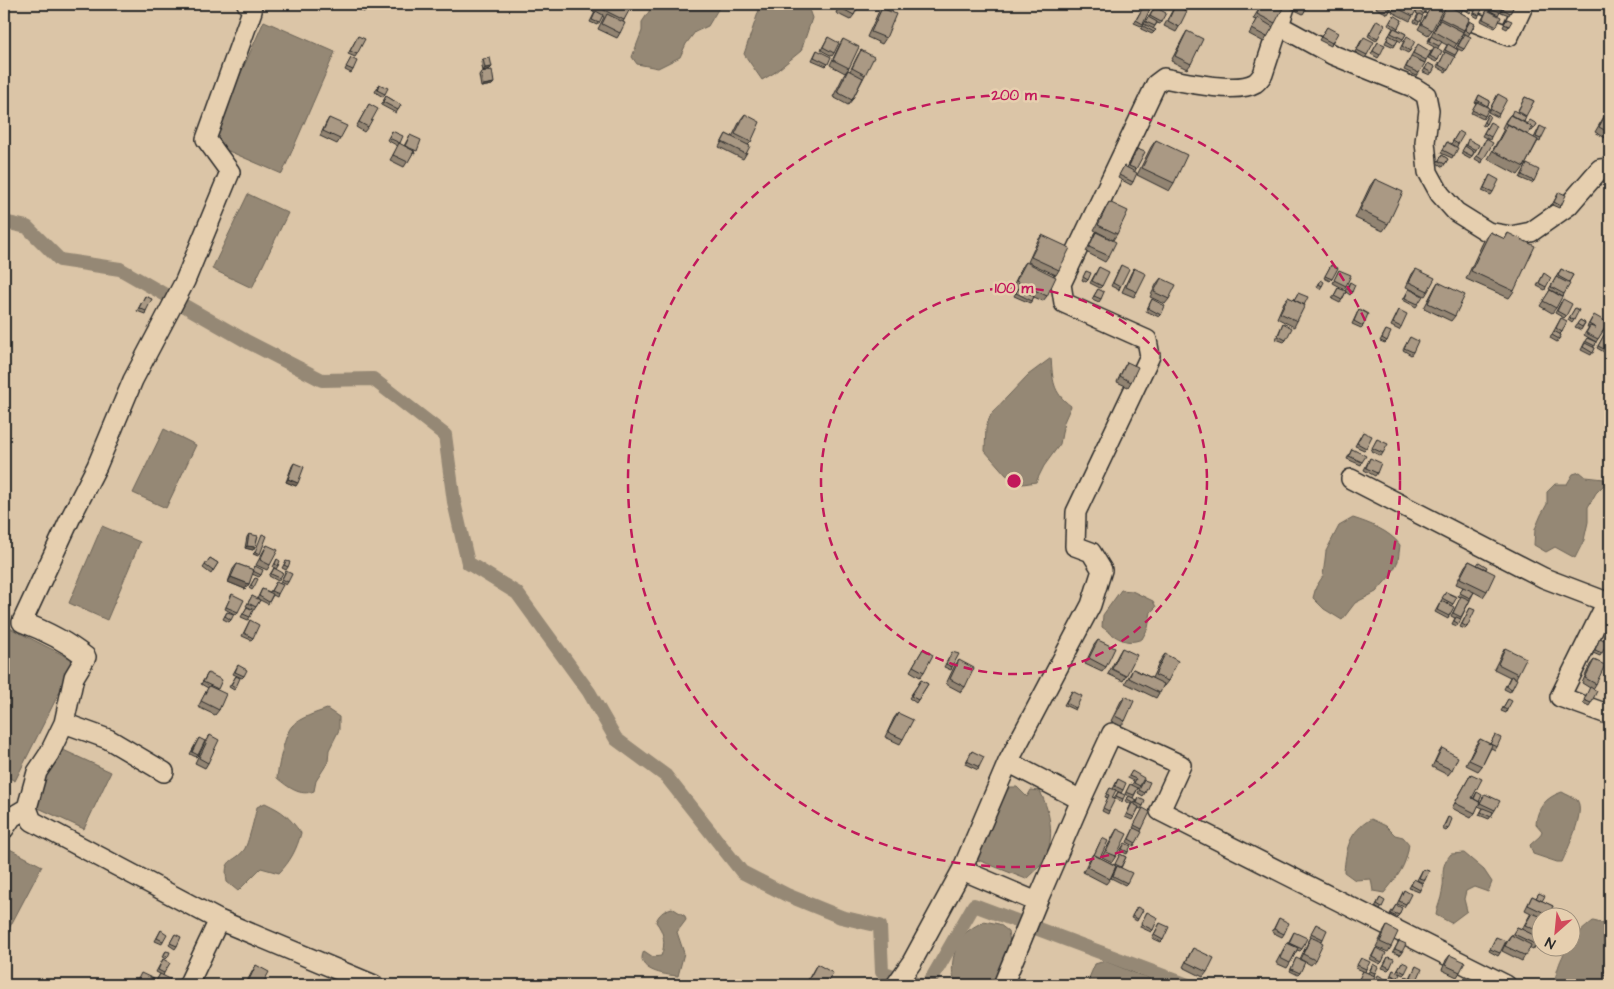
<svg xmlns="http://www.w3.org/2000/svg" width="1614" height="989" font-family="'Architects Daughter',sans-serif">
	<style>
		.water { fill: #958875; stroke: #6b6357 }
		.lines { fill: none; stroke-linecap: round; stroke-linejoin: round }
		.canal { stroke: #958875; stroke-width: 14 }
		.minor-casing { stroke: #2b2b2b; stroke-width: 22 }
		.minor { stroke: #e6cfaf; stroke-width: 19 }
		.wall { fill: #928472; stroke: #2b2b2b }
		.shaded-wall { fill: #776b5c; stroke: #2b2b2b }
		.building { fill: #aa9984; stroke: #2b2b2b }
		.ring { fill: none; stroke: #c2185b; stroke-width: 2.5; stroke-dasharray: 9 6 }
		.centre { fill: #c2185b; stroke: #e6cfaf; stroke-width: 2.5 }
		.ring-label { font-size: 15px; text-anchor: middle; font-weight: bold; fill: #c2185b; stroke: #e6cfaf; stroke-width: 5; stroke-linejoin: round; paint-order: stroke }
	</style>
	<rect width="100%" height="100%" fill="#dbc5a7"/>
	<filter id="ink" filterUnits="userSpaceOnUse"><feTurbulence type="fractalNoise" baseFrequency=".02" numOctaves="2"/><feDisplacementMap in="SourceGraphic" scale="10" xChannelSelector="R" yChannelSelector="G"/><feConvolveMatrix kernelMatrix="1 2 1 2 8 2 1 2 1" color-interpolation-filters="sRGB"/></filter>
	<g filter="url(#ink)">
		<path class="water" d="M654,4H718L720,6L708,26L695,32L686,44L680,57L658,68L637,64L632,57L642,31V22Z
			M761,4H807L812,18L801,51L774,73L762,80L744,54Z
			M264,21L335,52L282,174L210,143Z
			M248,194L288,213L252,288L212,269Z
			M1051,358C1053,380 1052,392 1071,406L1064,422L1060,444L1044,466L1036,482L1023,484L1006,475L985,451L986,427L991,414L1028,375Z
			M164,429L196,445L166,508L133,493Z
			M1580,472L1586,477L1604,479L1606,483L1596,493L1588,507V522L1584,540L1575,558L1555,547L1546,552L1534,545L1535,529L1541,515L1547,504V492L1555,484H1567L1573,474Z
			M1353,518C1369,523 1390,531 1400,545L1398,561L1391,575L1376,592L1355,603L1342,620L1324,609L1313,598L1316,587L1323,576L1326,551L1339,526Z
			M102,526L140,542L107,620L69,603Z
			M1121,590L1132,591L1153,601L1156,607L1151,612L1148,628L1142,639C1125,646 1116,637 1102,627L1103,615Z
			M4,625L75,661L15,781L4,775Z
			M327,709L339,717V730L329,750L328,762L316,781L314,791C300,797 288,787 277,778C278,767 285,733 292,726C301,717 316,713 327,709Z
			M59,748L111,772L84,829L32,805Z
			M1010,787H1017L1027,797L1031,790L1040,791C1051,814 1057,843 1040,865C1036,870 1031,874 1026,879L978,860L996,805Z
			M1562,792C1567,795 1573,797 1577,800C1586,811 1567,851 1562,862H1557L1533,854L1530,845L1540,836L1542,831L1536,824C1537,808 1546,797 1562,792Z
			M265,803C284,812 288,816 301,833C297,849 290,862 279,873L261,868L238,891L227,882C223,857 233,864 244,850C248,845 255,815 257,807Z
			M1371,819L1386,826L1395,835L1403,837L1409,844C1406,867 1398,876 1384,893L1373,891L1371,879L1355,880L1344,872C1346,848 1349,832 1371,819Z
			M4,846L42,866L4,938Z
			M1464,853L1484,870L1492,882L1488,892L1474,887L1466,891L1464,899L1467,911L1451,923L1436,915C1437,907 1441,900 1442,892C1446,875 1438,869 1451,854Z
			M672,908L685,916L686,920L677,932L684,953L678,976C664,975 634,970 644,951L653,957L661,956C666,944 664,932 656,922C658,915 664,910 672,908Z
			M984,921L999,924L1008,931L1011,948L993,985C984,985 971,988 962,985C945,981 954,946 962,937C968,929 976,926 984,921Z
			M1593,921L1610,925V985H1554C1556,974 1561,951 1572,946C1573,936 1585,928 1593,921Z
			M1105,961C1115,965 1125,969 1135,973C1141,976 1145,975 1150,979L1144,985H1088L1089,978L1095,964Z"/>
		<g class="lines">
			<path class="canal" d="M4,222L27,227L60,260L120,269L248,342L322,380L373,379L445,435L454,502L468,563L517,593L589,692L616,739L666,776L742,872L787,895L841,917L880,926L882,972L920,985
				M928,985L974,905L1188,985"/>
			<defs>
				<path id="minor" d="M1430,4L1509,36L1524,4
					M1278,25L1333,55L1415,88L1426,95L1429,110L1425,142L1428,172L1440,194L1456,212L1488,232L1511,236L1531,232L1568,206L1600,169L1610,168
					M1351,479L1544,578L1607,602L1560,697L1610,715
					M164,772L108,739L64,723L74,677L86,657C66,641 46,631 22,622L70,519L97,466L133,380L185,281L230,172L206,139L252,11L247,4
					M1081,800L1112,733L1181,765L1160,811L1506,985
					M27,808L32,821L219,920L374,985
					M4,829L12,817L27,808L37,772L49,754L64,723
					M962,870L1008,762L1091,605L1102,570L1091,552L1075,546L1076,512L1150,356L1147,340L1064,303L1061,284L1156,84L1164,78C1184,82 1237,94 1255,83C1258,81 1261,77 1263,74L1286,4
					M188,985L219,920
					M896,985L912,962L962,870L1037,902L1081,800L1008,762
					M1003,985L1037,902"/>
			</defs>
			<use href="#minor" class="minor-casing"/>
			<use href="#minor" class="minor"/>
		</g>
		<path class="wall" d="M361,4H369L364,12L358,9Z
			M592,4H629L624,20L623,22L620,33L617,38L598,29L604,17L602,16L597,25L590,22L595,12L589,9Z
			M840,4H859L854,15L850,20L836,13Z
			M1145,4L1143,24L1141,26L1134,23Z
			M1149,4H1157L1155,7L1161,22L1160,24L1157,23L1153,29L1156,30L1152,34L1141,29L1148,17H1149L1154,8L1148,5Z
			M1179,4H1188L1185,10L1179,27L1176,32L1164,26L1172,11L1175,6L1177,7Z
			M1262,4H1274L1275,23L1264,42L1249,34L1257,20L1253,19Z
			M1293,4H1309L1303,14L1291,8Z
			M1378,4H1394L1388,14L1376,8Z
			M1396,4H1417L1413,16L1410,21L1392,12Z
			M1447,4H1456L1453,9L1455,10L1458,4H1465L1461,13L1470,18L1463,32L1468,23L1475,24L1468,36L1463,33L1454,48L1458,50L1446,72L1437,67L1445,53L1443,52L1447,45L1441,42L1438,48V60L1436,62L1428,58L1434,47L1427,43Z
			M1467,4H1475L1470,13L1464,9Z
			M1479,4V15L1478,18L1473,15Z
			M1492,4H1504L1498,15L1489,10Z
			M1505,4H1515L1509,15L1501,12Z
			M1432,5V30L1428,35L1418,29Z
			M1421,6L1426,9L1418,24L1414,22L1418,14L1416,13Z
			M882,8L886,38L882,44L867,37L878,13Z
			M1487,10L1497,26L1495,28L1481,21Z
			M1392,18L1402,20L1397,29L1406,34L1401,42L1398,40L1394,47L1385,43L1393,28L1388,25Z
			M1507,19L1509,26L1507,29L1503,27Z
			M1375,23L1378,38L1376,41L1368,36Z
			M1327,27L1332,43L1331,46L1319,40Z
			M1187,31L1191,64L1187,69L1171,61L1184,36Z
			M358,36L357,54L355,57L348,54Z
			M1463,36L1464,49L1462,51L1456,48Z
			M828,37L834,53L832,56L821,50Z
			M843,39L849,68L845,73L830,65L840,44Z
			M1362,39L1367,55L1365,58L1355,52Z
			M1405,39L1410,51L1408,53L1400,49Z
			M1378,42L1380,55L1378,58L1371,54Z
			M1416,47L1426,60L1425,63L1411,56Z
			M817,50L828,64L826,66L812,60Z
			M861,50L865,75L852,100L848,105L833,97L844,75L848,70L850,71L858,55Z
			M351,58L353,70L351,73L345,70Z
			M483,59L490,69L483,71L481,62Z
			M1409,60L1419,73L1417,76L1404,70Z
			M1428,63L1435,67L1430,75L1423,72Z
			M481,72L494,83L492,85L481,87L479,75Z
			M379,84L385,94L383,97L375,92Z
			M1498,94L1499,114L1498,117L1488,112Z
			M1479,95L1490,101L1487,107L1485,116L1483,119L1471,113L1476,103H1475Z
			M386,96L401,105L396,113L381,105Z
			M1525,97L1534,101L1525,116L1524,122L1527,124H1537L1532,131L1530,130L1528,135L1534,138L1540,126L1541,139L1540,142L1538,141L1524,167L1518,175L1488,159L1504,129L1502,128L1506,120L1510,115L1517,112Z
			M369,104L368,127L364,132L356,127Z
			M1609,108L1610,109V137L1609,140L1595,132Z
			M745,114L751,142L748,145L746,154L743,159L719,147L726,134L732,137L741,119Z
			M1488,114L1486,124L1484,126L1482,125Z
			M329,118L340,139L337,144L320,136L326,123Z
			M1490,122L1491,137L1490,140L1482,136Z
			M392,131L400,144L404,146L410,135L415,154L413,153L404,167L390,160L398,146L387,140Z
			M1459,131L1458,144L1452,158L1441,153L1447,142L1451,144Z
			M1156,140L1174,183L1169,191L1137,175L1151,147Z
			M1467,142L1476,150L1470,159L1461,154Z
			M1484,142L1483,160L1482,163L1475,159Z
			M1137,149L1136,169L1135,171L1133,182L1131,185L1118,178L1124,166L1127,168Z
			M1442,155L1448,159L1443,167L1437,163Z
			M1527,164L1534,181L1532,183L1520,178Z
			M1490,175L1493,192L1491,195L1482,191Z
			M1375,179L1388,224L1383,231L1355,218L1370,186Z
			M1559,192L1561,206L1559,208L1552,205Z
			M1109,202L1117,234L1113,240L1094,230L1106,207Z
			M1096,232L1109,256L1105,262L1086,252L1093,237Z
			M1490,232L1504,239L1508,233L1514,291L1509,298L1466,279L1484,240Z
			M1042,235L1059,270L1056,275L1028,262L1038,240Z
			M1026,262L1047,296L1043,301L1034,297L1030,303L1014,296L1018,289L1013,286L1022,267Z
			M1121,265L1120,287L1119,290L1111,286Z
			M1331,265L1332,279L1330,281L1324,278Z
			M1099,267L1102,286L1100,288L1090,283Z
			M1134,268L1137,292L1134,297L1122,292L1131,273Z
			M1416,269L1428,291L1425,296L1406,287L1412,274Z
			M1561,269L1573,275L1568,283L1564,294L1563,297L1549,289Z
			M1339,270L1346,286L1344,289L1333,283Z
			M1086,271L1088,280L1086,282L1082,280Z
			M1544,273L1546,287L1545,290L1537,286Z
			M1161,278L1169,299L1165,304L1150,297L1157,283Z
			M1321,280L1322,286L1320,289L1317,287Z
			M1350,282L1352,292L1350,295L1346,292L1340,303L1332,299L1338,288L1345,291Z
			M1438,282L1455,316L1451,321L1424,308L1435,287Z
			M1098,289L1101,299L1099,302L1092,299Z
			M1409,289L1418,304L1416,307L1403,300Z
			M1550,290L1556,308L1552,313L1540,306Z
			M1298,293L1304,305L1297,321L1294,327L1277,318L1284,302L1288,297L1294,300Z
			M145,296L146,311L145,314L137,311Z
			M1152,299L1161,315L1159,317L1146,311Z
			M1561,302L1566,316L1564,318L1555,313Z
			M1575,308L1574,320L1572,323L1568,320Z
			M1359,309L1363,326L1361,328L1352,324Z
			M1399,310L1401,327L1399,330L1391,326Z
			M1561,318L1562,332L1560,334L1561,335L1557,342L1550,338Z
			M1592,318L1608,323L1596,342L1584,335L1589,327H1587Z
			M1580,320L1585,323L1581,330L1575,327Z
			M1283,323L1286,340L1284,342L1276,339Z
			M1386,330L1387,341L1385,343L1380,341Z
			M1604,335L1606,350L1604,352L1597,348Z
			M1410,337L1413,352L1411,355L1403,350Z
			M1587,338L1596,342L1593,348H1595L1591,355L1581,350Z
			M1610,350V358L1609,359L1606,357Z
			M1127,362L1131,382L1128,387L1117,382L1124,367Z
			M1363,432L1366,448L1364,450L1355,446Z
			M1377,439L1383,453L1381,456L1371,451Z
			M1352,449L1362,462L1361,465L1347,459Z
			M1370,458L1377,473L1375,476L1364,470Z
			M294,463L296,486L286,482L292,466Z
			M249,534L253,550L245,548L247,537Z
			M267,545L270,565L267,570L256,565L264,550Z
			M210,558L218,563L211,574L203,568Z
			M277,559L278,566L276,569L273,567Z
			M286,561L288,567L286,570L282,568Z
			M1469,561L1486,569L1487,591L1483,597L1474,592L1457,626L1452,624L1455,618L1451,616L1461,597L1458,596L1463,587L1456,584L1465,566Z
			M237,564L253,570L255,566L261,575L259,577L252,574L249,584L245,589L228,582L233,569Z
			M274,568L280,578L278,581L269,576Z
			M286,571L288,582L286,585L280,582Z
			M255,578L254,587L252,590L249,588Z
			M276,582L278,594L277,597L273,595L268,604L260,600L254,610L246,606L252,596L257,599L262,589L270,592Z
			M1446,592L1453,604L1451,606L1449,616L1448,619L1435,612L1441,601L1450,605L1441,601Z
			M232,594L238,612L236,615L225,609Z
			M247,607L250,617L248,620L241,617Z
			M1470,608L1467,627L1465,629L1460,627Z
			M227,612L231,620L229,622L223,619Z
			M250,620L253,638L251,640L242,636Z
			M1610,626V643L1604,639Z
			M1600,638L1602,653L1600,656L1593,653Z
			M1098,640L1106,667L1102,672L1085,664L1094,645Z
			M1610,646V658L1605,656Z
			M1122,648L1126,676L1123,681L1108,674L1119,653Z
			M1505,648L1518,674L1516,678L1512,689L1510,692L1504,689L1510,677L1494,669L1502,653Z
			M923,649L924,672L920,677L910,671Z
			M952,652V667L951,670L944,667Z
			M1165,654L1168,681L1164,686H1163L1156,698L1125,683L1133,669L1152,678L1161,659Z
			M959,660L965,687L961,692L946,684L955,665Z
			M1594,660L1596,684L1593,689L1591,703L1589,706L1583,703L1590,688L1582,683L1590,665Z
			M238,665L244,676L242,678L233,674Z
			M208,673L217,690L219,710L215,715L198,707L208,688L201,684Z
			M236,676V687L234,690L229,687Z
			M921,680L928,684L916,703L909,698Z
			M1072,691L1076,708L1075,710L1064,705Z
			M1125,696V721L1121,726L1111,721L1121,701Z
			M1508,699L1507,710L1506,713L1501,711Z
			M898,713L903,739L900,744L885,737L894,718Z
			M210,735L208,763L205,768L195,763L206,740Z
			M1495,735L1497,747L1495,750L1491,748L1482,766L1478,771L1466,765L1476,744L1480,739L1490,744Z
			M199,738L198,755L196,757L190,754Z
			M1442,748L1452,770L1448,775L1432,767L1438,754Z
			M972,751L979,767L978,770L965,764Z
			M1132,771L1140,786L1138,789V788L1133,798L1137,800L1134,804L1135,805L1139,798L1143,806L1141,809L1139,808L1132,820L1125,817L1131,804L1125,801L1128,796L1125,794L1130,784L1132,785L1134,781L1128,778Z
			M1471,774L1472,798L1473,799L1477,792L1479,802L1475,813L1471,818L1452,808Z
			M1118,779L1123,790L1121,793L1113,789Z
			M1144,780L1145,793L1143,796L1138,793Z
			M1110,788L1112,798L1109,811L1108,814L1102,811L1108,798L1105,797Z
			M1118,792L1123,799L1122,802L1114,798Z
			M1485,794L1495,810L1489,819L1479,815L1483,808L1478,806Z
			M1143,808L1142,829L1134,846L1127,842L1134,828H1133Z
			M1448,817V829L1446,831L1442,829Z
			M1117,829L1116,856L1112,862L1102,857L1114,834Z
			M1102,838L1100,858L1115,865L1120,854L1126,857L1121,868L1127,883L1125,885L1111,878L1116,868H1115L1110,879L1106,884L1083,872L1089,860L1093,854L1094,855Z
			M1125,843L1128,852L1127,854L1120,851Z
			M1423,869L1425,880L1423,883L1417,880Z
			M1414,879L1420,890L1419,892L1409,888Z
			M1404,890L1406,904L1404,907L1397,904Z
			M1539,893L1542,901L1553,906L1548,916H1542V939H1540L1533,950L1529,948L1522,961L1502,951L1507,940L1511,935H1512L1517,927L1522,929L1531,913L1525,910L1532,896L1536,898Z
			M1380,898L1382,907L1380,910L1375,907Z
			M1396,905L1399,915L1397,917L1390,914Z
			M1137,907L1138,919L1137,921L1131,918Z
			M1147,912L1153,930L1151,932L1140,927Z
			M1279,918L1284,934L1282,937L1272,932Z
			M1160,923L1163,940L1161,942L1152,938Z
			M1316,924L1323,939L1322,941L1310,936Z
			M1387,926L1391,947L1388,952L1376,947L1384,931Z
			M161,930L163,941L162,944L155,941Z
			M1294,932L1302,949L1300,951L1297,950L1290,963L1287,968L1276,963L1284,948L1287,943H1288Z
			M175,934L177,946L175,949L169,945Z
			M1311,937L1315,960L1311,965L1300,959L1308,942Z
			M1496,937L1500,953L1498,956L1489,951Z
			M1399,941L1402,952L1400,955L1393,952Z
			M1193,948L1207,972L1203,977L1183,967L1190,953Z
			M1376,948L1382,962L1380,964L1370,959Z
			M166,951L168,957L166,959L162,957Z
			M1450,955L1460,972L1457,977L1442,970L1446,960Z
			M1388,957L1390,968L1388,970L1382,968Z
			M1296,958L1300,973L1298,975L1290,971Z
			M1361,958L1366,969L1365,972L1368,973L1373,964L1375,973L1371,985H1359L1357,984L1363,971L1356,968Z
			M163,959L164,973L163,976L167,985H154L160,974L156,972Z
			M1402,962L1405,973L1403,975L1399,973L1398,978L1396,981L1390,977L1393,970L1396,972Z
			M817,964L826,985H805L814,969Z
			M256,965L262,985H245L253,970Z
			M1416,966L1417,980L1415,982L1412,981L1410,985L1403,983L1406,976L1410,978Z"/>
		<path class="shaded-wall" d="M492,67L490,69L483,71L485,68Z
			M494,83L492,85L481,87L483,85Z
			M288,479L298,483L296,486L286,482Z
			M247,546L255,547L253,550L245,548Z
			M255,552L260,554L258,556L253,554Z
			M231,577L249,584L245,589L228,582Z"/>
		<path class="building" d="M362,4H369L366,9L360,7Z
			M592,4H629L632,5L624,20Z
			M841,4H859L854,15L839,7Z
			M1145,4L1151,7L1143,24L1136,20Z
			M1179,4H1188L1185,10L1178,6Z
			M1262,4H1274L1283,8L1275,23L1257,14Z
			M1297,4H1309L1307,9Z
			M1381,4H1394L1391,9Z
			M1397,4H1417L1419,5L1413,16L1395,7Z
			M1447,4H1456L1454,8Z
			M1458,4H1465L1462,10L1456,7Z
			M1467,4H1475L1472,10L1466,7Z
			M1479,4L1484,6L1479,15L1474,13Z
			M1493,4H1504L1500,12L1491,8Z
			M1506,4H1515L1510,13L1503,9Z
			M1432,5L1442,11L1432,30L1421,24Z
			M1447,5L1470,18L1464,30L1440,18Z
			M1175,6L1187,11L1179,27L1168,21Z
			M1421,6L1426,9L1424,14L1418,10Z
			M1155,7L1166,13L1161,22L1150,16Z
			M882,8L896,14L886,38L871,32Z
			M1487,10L1501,17L1497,26L1483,19Z
			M596,11L603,15L599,23L592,20Z
			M607,14L625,23L620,33L602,24Z
			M1419,14L1423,16L1420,22L1416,20Z
			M1394,15L1402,20L1398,28L1390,23Z
			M1148,17L1157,22L1155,26L1146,22Z
			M1258,18L1273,27L1267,37L1252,29Z
			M1507,19L1512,21L1509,26L1504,24Z
			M1377,20L1385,25L1378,38L1369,34Z
			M1440,20L1463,32L1457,44L1434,31Z
			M1470,21L1475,24L1470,33L1465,30Z
			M1144,24L1156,30L1154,32L1143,26Z
			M1327,27L1338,33L1332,43L1321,37Z
			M1394,28L1406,34L1403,39L1391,33Z
			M1187,31L1203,39L1191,64L1175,56Z
			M1465,34L1471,37L1464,49L1458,46Z
			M1389,35L1398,40L1395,45L1387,40Z
			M358,36L365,39L357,54L350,51Z
			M1407,36L1415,41L1410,51L1402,46Z
			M1431,36L1442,42L1439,46L1429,41Z
			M828,37L839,43L834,53L823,47Z
			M1364,37L1374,42L1367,55L1357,50Z
			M843,39L859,47L849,68L833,60Z
			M1378,42L1385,45L1380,55L1373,51Z
			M1418,44L1431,52L1426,60L1413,53Z
			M1448,44L1458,50L1455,55L1445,50Z
			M1435,47L1442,51L1438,60L1430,56Z
			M817,50L831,57L828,64L814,57Z
			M861,50L874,57L865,75L852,68Z
			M1445,52L1455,57L1448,70L1439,65Z
			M1411,57L1425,63L1419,73L1406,67Z
			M351,58L357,61L353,70L346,67Z
			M490,58L492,67L485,68L483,59Z
			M1428,63L1435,67L1432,73L1425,69Z
			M492,70L494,83L483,85L481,72Z
			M848,70L863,78L852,100L837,92Z
			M379,84L388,88L385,94L377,90Z
			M1498,94L1507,99L1499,114L1490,109Z
			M1479,95L1490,101L1487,106L1477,100Z
			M386,96L401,105L398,110L383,102Z
			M1525,97L1534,101L1526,116L1518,111Z
			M1477,102L1489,108L1485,116L1472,110Z
			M369,104L378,109L368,127L359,122Z
			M1609,108L1610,109V133L1599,127Z
			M1513,110L1526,117L1524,122L1511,115Z
			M745,114L760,122L751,142L735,134Z
			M1488,114L1490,116L1486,124L1484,122Z
			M1510,115L1532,127L1528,135L1505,123Z
			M329,118L347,126L340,139L323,131Z
			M1530,120L1537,124L1534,129L1527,124Z
			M1490,122L1497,126L1491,137L1484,133Z
			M1508,124L1538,140L1524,167L1493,151Z
			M1540,126L1546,129L1541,139L1536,137Z
			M392,131L403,136L400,143L389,138Z
			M1459,131L1464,134L1458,144L1453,141Z
			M726,134L750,146L746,154L722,142Z
			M410,135L421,140L417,151L405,146Z
			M1468,139L1479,145L1476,150L1466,145Z
			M1486,139L1493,143L1483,160L1477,156Z
			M1156,140L1187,155L1174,183L1142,168Z
			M1447,142L1458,148L1454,156L1443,150Z
			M399,143L414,151L408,162L393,155Z
			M1465,146L1474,152L1472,156L1462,151Z
			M1137,149L1145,152L1136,169L1129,166Z
			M1442,155L1448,159L1445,164L1439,161Z
			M1527,164L1539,170L1534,181L1522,175Z
			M1124,166L1137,173L1133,182L1119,175Z
			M1490,175L1499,180L1493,192L1484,188Z
			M1375,179L1403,192L1388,224L1360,210Z
			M1559,192L1566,195L1561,206L1554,202Z
			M1109,202L1128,211L1117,234L1098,225Z
			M1096,232L1116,242L1109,256L1089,247Z
			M1490,232L1505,239L1508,233L1535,246L1514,291L1471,271Z
			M1042,235L1070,248L1059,270L1031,257Z
			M1026,262L1056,277L1047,296L1016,281Z
			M1121,265L1129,269L1120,287L1113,283Z
			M1331,265L1338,268L1332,279L1325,276Z
			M1099,267L1109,272L1102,286L1092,281Z
			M1134,268L1146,274L1137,292L1126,287Z
			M1416,269L1435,278L1428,291L1409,282Z
			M1561,269L1573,275L1569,282L1558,276Z
			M1339,270L1351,275L1346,286L1334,280Z
			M1086,271L1091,273L1088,280L1083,277Z
			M1544,273L1551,278L1546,287L1539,283Z
			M1556,277L1570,284L1564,294L1551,287Z
			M1161,278L1176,285L1169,299L1154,292Z
			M1321,280L1324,282L1322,286L1319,284Z
			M1350,282L1355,285L1352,292L1347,289Z
			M1438,282L1465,295L1455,316L1428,303Z
			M1019,288L1034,296L1032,301L1016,293Z
			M1338,288L1346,291L1342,300L1334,296Z
			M1098,289L1104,292L1101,299L1094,296Z
			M1409,289L1423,296L1418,304L1405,298Z
			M1550,290L1562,297L1556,308L1543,301Z
			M1298,293L1308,297L1304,305L1294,300Z
			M145,296L152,299L146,311L139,308Z
			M1288,297L1305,305L1297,321L1280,313Z
			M1152,299L1165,306L1161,315L1148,308Z
			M1563,299L1572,304L1566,316L1557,311Z
			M1575,308L1579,310L1574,320L1569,318Z
			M1359,309L1368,314L1363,326L1354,321Z
			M1399,310L1407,314L1401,327L1393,323Z
			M1594,315L1608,323L1598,339L1586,333L1590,326L1596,328L1589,324Z
			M1561,318L1567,321L1562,332L1556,328Z
			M1580,320L1585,323L1582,327L1577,324Z
			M1283,323L1292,328L1286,340L1278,336Z
			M1386,330L1391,332L1387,341L1382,338Z
			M1554,331L1561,335L1559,339L1552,335Z
			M1604,335L1610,339V342L1606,350L1598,346Z
			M1410,337L1418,341L1413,352L1404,348Z
			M1587,338L1596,342L1595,346L1585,341Z
			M1585,343L1595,348L1593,353L1583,347Z
			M1127,362L1138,367L1131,382L1120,376Z
			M1363,432L1372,436L1366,448L1357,443Z
			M1377,439L1388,444L1383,453L1372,448Z
			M1352,449L1366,456L1362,462L1349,456Z
			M1370,458L1381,463L1377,473L1366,468Z
			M294,463L304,467L298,483L288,479Z
			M249,534L258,536L255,547L247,546Z
			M262,534L267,536L260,554L255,552Z
			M267,545L278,550L270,565L260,560Z
			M210,558L218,563L213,571L205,565Z
			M277,559L280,561L278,566L275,564Z
			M286,561L290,562L288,567L284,565Z
			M1469,561L1495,574L1487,591L1460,578Z
			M1479,562L1487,567L1486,569L1477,565Z
			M237,564L254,570L249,584L231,577Z
			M255,566L263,570L261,575L253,571Z
			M274,568L283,573L280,578L271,574Z
			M286,571L292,574L288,582L282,579Z
			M255,578L258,579L254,587L251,585Z
			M276,582L283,585L278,594L271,591Z
			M1463,587L1474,592L1470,598L1460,593Z
			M262,589L273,594L269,602L259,596Z
			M1446,592L1457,597L1453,604L1442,598Z
			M232,594L244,600L238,612L226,607Z
			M252,596L260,600L256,607L248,603Z
			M1461,596L1470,600L1461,617L1453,613Z
			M1441,601L1454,607L1449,616L1437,610Z
			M247,607L253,610L250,617L243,614Z
			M1470,608L1475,610L1467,627L1462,624Z
			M227,612L234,614L231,620L225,616Z
			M1456,617L1461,619L1459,624L1454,621Z
			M250,620L259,625L253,638L244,633Z
			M1610,628V636L1607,634Z
			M1600,638L1608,642L1602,653L1595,650Z
			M1098,640L1115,648L1106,667L1089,658Z
			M1610,646V655L1606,653Z
			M1122,648L1137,655L1126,676L1112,669Z
			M1505,648L1526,658L1518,674L1498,664Z
			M923,649L933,655L924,672L913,666Z
			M952,652L959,654L952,667L946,664Z
			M1165,654L1178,661L1168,681L1155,675Z
			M959,660L974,668L965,687L950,679Z
			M1594,660L1605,665L1596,684L1585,678Z
			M238,665L247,670L244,676L235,672Z
			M1133,669L1164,684L1160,693L1129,678Z
			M208,673L222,680L218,689L203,682Z
			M236,676L240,678L236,687L231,685Z
			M1511,676L1517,679L1512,689L1506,686Z
			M921,680L928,684L918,700L911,696Z
			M209,686L226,694L219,710L201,701Z
			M1590,687L1597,691L1591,703L1584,700Z
			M1072,691L1082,696L1076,708L1066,703Z
			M1125,696L1134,701L1125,721L1115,716Z
			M1508,699L1512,701L1507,710L1503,708Z
			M898,713L913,720L903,739L888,732Z
			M210,735L219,740L208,763L199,758Z
			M1495,735L1501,738L1497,747L1490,744Z
			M199,738L205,741L198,755L192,752Z
			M1480,739L1492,745L1482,766L1469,760Z
			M1442,748L1458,757L1452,770L1435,762Z
			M972,751L984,757L979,767L967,761Z
			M1132,771L1144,778L1140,786L1134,783L1136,779L1129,776Z
			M1471,774L1482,779L1472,798L1480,802L1475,813L1455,803Z
			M1118,779L1126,783L1123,790L1115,786Z
			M1144,780L1150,782L1145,793L1139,790Z
			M1130,784L1138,788L1134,795L1126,792Z
			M1110,788L1116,790L1112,798L1115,799L1109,811L1103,808L1109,795L1107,794Z
			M1118,792L1125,795L1123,799L1116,796Z
			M1477,792L1482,795L1479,802L1474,799Z
			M1485,794L1500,801L1495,810L1480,803Z
			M1129,796L1137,800L1135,803L1127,799Z
			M1139,798L1145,801L1143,806L1137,803Z
			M1132,803L1139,807L1134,817L1127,814Z
			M1143,808L1150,812L1142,829L1134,825Z
			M1483,808L1493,812L1491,817L1481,812Z
			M1448,817L1452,819L1448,829L1444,827Z
			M1134,828L1142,832L1136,843L1129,839Z
			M1117,829L1127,834L1116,856L1106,852Z
			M1102,838L1108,841L1100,858L1094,855Z
			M1125,843L1131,846L1128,852L1122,849Z
			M1093,854L1116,866L1110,879L1087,867Z
			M1120,854L1126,857L1121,867L1115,864Z
			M1117,866L1132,873L1127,883L1113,876Z
			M1423,869L1429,871L1425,880L1419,878Z
			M1414,879L1423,884L1420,890L1411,885Z
			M1404,890L1411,894L1406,904L1399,901Z
			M1539,893L1545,896L1542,901L1536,898Z
			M1532,896L1553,906L1549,915L1528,905Z
			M1380,898L1385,901L1382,907L1377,904Z
			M1396,905L1402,908L1399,915L1392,912Z
			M1137,907L1143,910L1138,919L1132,916Z
			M1147,912L1158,918L1153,930L1141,924Z
			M1532,913L1542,917V933L1525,925Z
			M1551,913L1554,914L1553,916H1549Z
			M1279,918L1289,923L1284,934L1274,929Z
			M1160,923L1169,927L1163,940L1154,935Z
			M1316,924L1327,930L1323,939L1311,933Z
			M1387,926L1398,932L1391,947L1380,942Z
			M1517,927L1540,938L1537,945L1514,934Z
			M161,930L167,934L163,941L157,938Z
			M1294,932L1307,938L1302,949L1289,943Z
			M175,934L181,937L177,946L170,943Z
			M1511,935L1531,945L1526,956L1505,946Z
			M1311,937L1323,943L1315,960L1303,954Z
			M1496,937L1506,941L1500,953L1490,949Z
			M1399,941L1406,944L1402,952L1395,949Z
			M1287,943L1298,948L1290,963L1280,958Z
			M1193,948L1214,958L1207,972L1186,962Z
			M1376,948L1386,953L1382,962L1372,957Z
			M166,951L170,952L168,957L164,955Z
			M1450,955L1465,962L1460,972L1445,965Z
			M1388,957L1394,959L1390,968L1384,965Z
			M1296,958L1305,962L1300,973L1291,969Z
			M1361,958L1370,962L1366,969L1357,965Z
			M163,959L170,963L164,973L158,970Z
			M1402,962L1409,965L1405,973L1398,969Z
			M817,964L833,973L826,985H810L807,983Z
			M1373,964L1378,967L1375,973L1370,971Z
			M256,965L269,972L262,985H255L248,982Z
			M1416,966L1422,969L1417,980L1411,977Z
			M1393,970L1400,974L1398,978L1391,975Z
			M1363,971L1375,976L1371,985H1366L1358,981Z
			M141,973L154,979L151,985H135Z
			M160,974L170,979L167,985H154Z
			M1378,975L1387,980L1385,985H1374Z
			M1406,976L1413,979L1411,983L1405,980Z
			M1390,980L1397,984L1396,985H1388Z"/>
	</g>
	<g class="ring">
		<circle cx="1014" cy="481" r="193"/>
		<circle cx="1014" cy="481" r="386"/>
	</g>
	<circle cx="1014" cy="481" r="8" class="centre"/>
	<g class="ring-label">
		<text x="1014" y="100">200 m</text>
		<text x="1014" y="293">100 m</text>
	</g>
	<rect width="1614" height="989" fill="none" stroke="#e6cfaf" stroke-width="20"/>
	<rect x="10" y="10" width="1594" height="969" fill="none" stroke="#2b2b2b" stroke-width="2" filter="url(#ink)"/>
	<g transform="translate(1556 932) rotate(207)"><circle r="24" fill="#e6cfaf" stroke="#9b8d7a"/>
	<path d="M0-4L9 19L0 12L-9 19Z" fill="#d1495b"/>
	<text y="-8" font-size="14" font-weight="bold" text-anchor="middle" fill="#2b2b2b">N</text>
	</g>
</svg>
